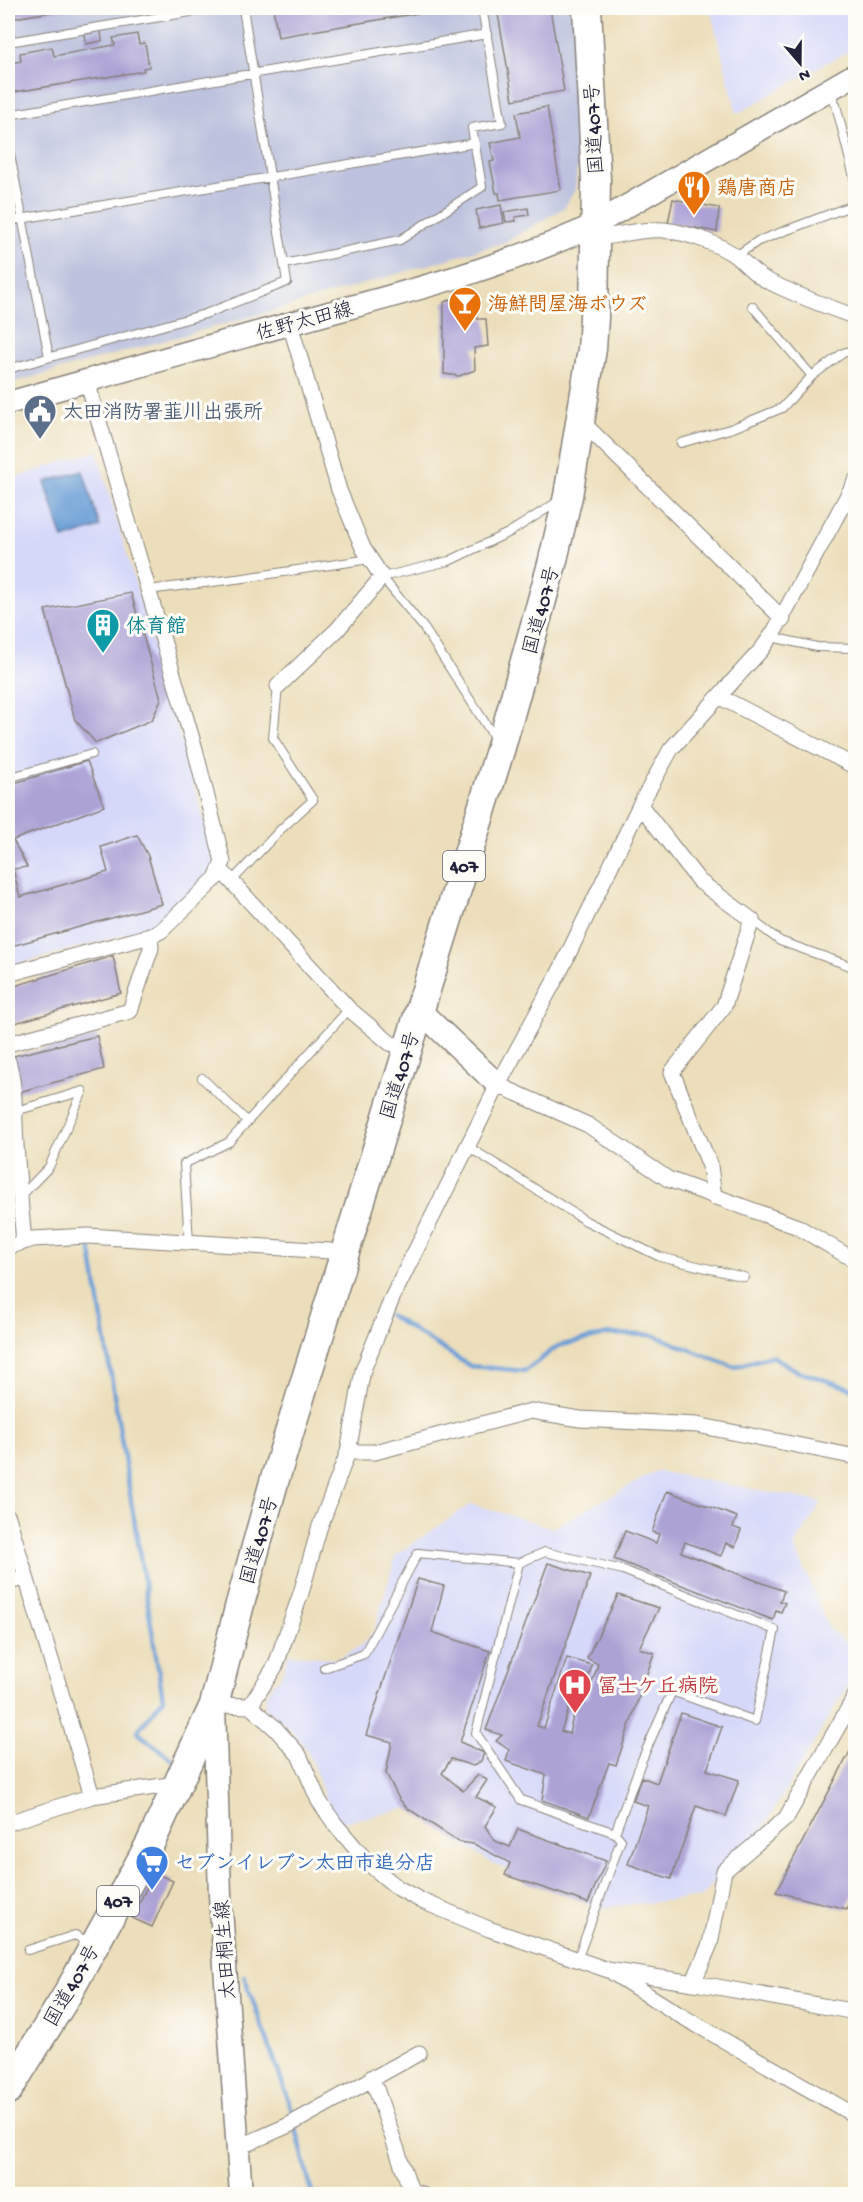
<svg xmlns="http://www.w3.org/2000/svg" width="863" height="2202" font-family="'Gochi Hand','Klee One',sans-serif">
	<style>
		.built { fill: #d5d8f9 }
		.industrial { fill: #bdc3de }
		.water { fill: #699ed6; stroke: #466088; stroke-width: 1.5 }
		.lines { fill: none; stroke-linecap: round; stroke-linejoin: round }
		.stream { stroke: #699ed6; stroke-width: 4.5 }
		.building { fill: #ada2d5 }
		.lane-casing { stroke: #87807a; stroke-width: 10 }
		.street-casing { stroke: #87807a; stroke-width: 17 }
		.secondary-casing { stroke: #87807a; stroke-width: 25 }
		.highway-casing { stroke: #87807a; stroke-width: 31 }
		.lane { stroke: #fff; stroke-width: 8 }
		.street { stroke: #fff; stroke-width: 15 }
		.secondary { stroke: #fff; stroke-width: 22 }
		.highway { stroke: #fff; stroke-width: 28 }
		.labels { text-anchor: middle; stroke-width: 6; stroke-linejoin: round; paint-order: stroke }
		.shield { fill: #fdfcf7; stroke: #646373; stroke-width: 1.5 }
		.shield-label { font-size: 18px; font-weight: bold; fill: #22223b }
		.street-label { font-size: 20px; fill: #22223b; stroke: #fdfcf7 }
		.food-label { font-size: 20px; font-weight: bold; fill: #c56008; stroke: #fdfcf7; text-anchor: start }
		.service-label { font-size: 20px; font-weight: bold; fill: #4e5e75; stroke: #fdfcf7; text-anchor: start }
		.culture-label { font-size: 20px; font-weight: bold; fill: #0d838f; stroke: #fdfcf7; text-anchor: start }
		.health-label { font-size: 20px; font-weight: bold; fill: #be3a42; stroke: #fdfcf7; text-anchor: start }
		.shop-label { font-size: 20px; font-weight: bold; fill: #366cbe; stroke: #fdfcf7; text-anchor: start }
	</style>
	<rect width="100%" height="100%" fill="#fdfcf7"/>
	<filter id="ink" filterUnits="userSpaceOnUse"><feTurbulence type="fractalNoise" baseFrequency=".0167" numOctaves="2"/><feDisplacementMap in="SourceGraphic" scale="12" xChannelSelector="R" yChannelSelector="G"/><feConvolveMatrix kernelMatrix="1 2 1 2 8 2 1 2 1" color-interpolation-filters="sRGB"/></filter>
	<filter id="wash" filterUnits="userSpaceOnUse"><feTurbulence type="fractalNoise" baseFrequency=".008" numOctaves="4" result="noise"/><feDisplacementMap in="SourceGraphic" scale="24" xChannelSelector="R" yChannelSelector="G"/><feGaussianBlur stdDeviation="1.35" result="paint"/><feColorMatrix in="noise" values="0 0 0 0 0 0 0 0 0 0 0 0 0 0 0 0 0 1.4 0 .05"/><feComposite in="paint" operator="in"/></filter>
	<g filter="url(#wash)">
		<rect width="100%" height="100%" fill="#ecdeba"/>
		<path class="built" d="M710,8H855V48L811,71L737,114Z
			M97,451L217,865L158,925L8,967V459L13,478Z
			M656,1471L822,1502L795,1546L828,1628L855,1650V1677L850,1682L763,1828L701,1897L599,1908L492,1863L408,1808L335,1824L308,1752L292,1731L265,1708L266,1695L273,1683L280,1678L289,1654L336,1659L362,1645L374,1631L396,1555L471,1504L553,1528Z"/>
		<path class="industrial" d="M8,8H575L581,168L577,169L575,190L564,208L505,242L286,307L8,384Z"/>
		<path class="water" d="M83,471L100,527L63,539L45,482Z"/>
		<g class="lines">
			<path class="stream" d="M89,1239L163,1699L137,1732L174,1761
				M389,1315L470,1366L525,1371L558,1346L609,1334L653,1335L734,1367L772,1356L797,1371L853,1389L856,1387
				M244,1976L291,2107L312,2194"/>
		</g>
		<g id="blocks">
			<path class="building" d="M8,8H68V9L8,19Z
				M273,8H442V9L278,37Z
				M497,8H550L564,91L513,100Z
				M101,31L102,41L86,44L85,34Z
				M137,34L139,44L145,43L149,67L143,68L144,71L8,93V54L9,53L11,63L21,61L20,53L52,47L54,56L115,45L113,38Z
				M547,107L561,190L500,200L499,193H496L490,162L494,161L490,143L520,137L516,113Z
				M673,199L719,208L717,232L668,223Z
				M501,205L504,223L479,228L476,210Z
				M528,208L529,215L515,217L516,221L506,222L504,212Z
				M475,291L477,319H486L488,346L474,348L475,370L459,376L444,374V302Z
				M131,593L161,699L152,720L96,743L75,720L45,610Z
				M87,761L104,806L13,840L27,867L13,869L20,897L108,872L101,847L137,835L148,856L162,904L8,947V900H9L8,892V785Z
				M113,956L121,993L8,1025V988Z
				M97,1036L104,1069L15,1093L9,1057Z
				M667,1491L737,1517L733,1527L741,1530L735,1547L726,1543L721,1556L685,1542L681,1552L784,1591L780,1601L785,1603L781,1612L776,1610L773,1620L614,1559L625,1531L656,1543L659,1534L652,1532Z
				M548,1563L590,1576L537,1726L544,1728L567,1658L592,1665L585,1690L576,1689L561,1731L569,1734L578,1695L587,1698L598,1664L587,1658L618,1595L659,1608L639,1648L654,1653L616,1765L609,1763L589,1817L542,1800L546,1775L506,1761L509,1750L496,1741L502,1735L486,1730Z
				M418,1579L444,1586L432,1632L490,1651L460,1742L484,1753L481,1761L473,1766L451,1759L442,1773L463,1791L478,1775L487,1780L476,1797L497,1807L485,1826L495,1841L510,1847L518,1829L606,1861L588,1903L505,1875L510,1863L474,1844L459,1842L407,1808L399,1799L386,1773L392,1742L366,1735Z
				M681,1713L722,1727L707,1770L739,1780L726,1816L696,1806L671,1879L628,1864L648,1806L633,1801L641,1777L657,1783Z
				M856,1740V1889L846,1909L776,1892Z
				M154,1872L173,1881L152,1927L132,1918Z"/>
		</g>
	</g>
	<g filter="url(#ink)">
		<use href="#blocks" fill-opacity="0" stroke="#87807a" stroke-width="1.5"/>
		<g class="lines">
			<defs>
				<path id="lane" d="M8,42L215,8
					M829,91L836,105L856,185
					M8,115L487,34
					M8,144L49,357
					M8,221L475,143
					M736,256L758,241L856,204
					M284,264L400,240L482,187L472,128L502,123L482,8
					M752,306L812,376L843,353L856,349
					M8,369L205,314L287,282L243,8
					M681,443L733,428L782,408L812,376
					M148,590L244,578L370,559
					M771,637L817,647L856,648
					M496,740L424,628L382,577L449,561L510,532L559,501
					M8,778L92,754
					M231,882L281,829L313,800L273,738L278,686
					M752,920L780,941L856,968
					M202,1078L248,1122
					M16,1111L83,1091L49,1167L21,1196
					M467,1146L586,1221L660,1257L744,1277
					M189,1242L184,1164L229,1142L349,1009
					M324,1668L364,1654L418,1553L519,1563L476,1733L521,1800L615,1833L641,1762L672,1691L755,1721L775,1630L623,1570L545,1552L519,1563
					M856,1900L852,1907L856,1910
					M28,1950L75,1935L90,1943
					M577,1960L621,1840L615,1833"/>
				<path id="street" d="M596,238C617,236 644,228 664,230C688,233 718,243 737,257C747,264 755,275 766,280C795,295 825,306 856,317
					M581,421L783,619
					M278,686L337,630L382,577L363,548L339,490L290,324
					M720,697L856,767
					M640,805L699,881L752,920L724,1006L672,1072L710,1166L714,1197
					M221,870L349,1009L390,1043L408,1048
					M8,974L150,936L161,931L216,878L223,862L195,749L87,381
					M8,1044L130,1011L151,948L150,936
					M8,1061C16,1089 14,1116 16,1144C18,1177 21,1209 24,1242
					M498,1085L588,1125L668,1179L798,1227L856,1261
					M8,1247L33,1239L88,1236L330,1251L344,1254
					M348,1452H375L531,1411L580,1419L697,1425L856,1457
					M8,1517L92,1796
					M8,1583L24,1577
					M214,1705L250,1706L276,1665L282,1647L301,1593L319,1529L348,1452L363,1370L393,1296L498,1085L561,969L640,805L671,749L762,649L774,632L856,480
					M250,1706L275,1728L299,1755L319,1801L335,1824L369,1864L398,1888L422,1901L489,1929L608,1970L701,1984L856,2012
					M8,1823L92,1796L169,1785L176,1789
					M613,1973L678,2014L856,2116
					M693,1983L710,1944L724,1871L786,1818L856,1695
					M372,2077L411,2191L421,2194
					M237,2148L289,2125L419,2053"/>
				<path id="secondary" d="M8,403C101,377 195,350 289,324C393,295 498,271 596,224L856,74
					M419,1010L498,1085
					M214,1705L220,1895L241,2194"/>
				<path id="highway" d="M8,2090L67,1995L150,1844L214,1705L240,1604L274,1482L501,747L552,564L568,496L592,349L594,318L596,180L587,8"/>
			</defs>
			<use href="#lane" class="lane-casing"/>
			<use href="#street" class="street-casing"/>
			<use href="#secondary" class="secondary-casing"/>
			<use href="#highway" class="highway-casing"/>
			<use href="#lane" class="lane"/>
			<use href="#street" class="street"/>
			<use href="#secondary" class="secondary"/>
			<use href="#highway" class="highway"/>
		</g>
	</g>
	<defs>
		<symbol id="restaurant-pin" viewBox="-11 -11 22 30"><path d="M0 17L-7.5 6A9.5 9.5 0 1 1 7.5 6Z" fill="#e8710a" stroke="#fdfcf7"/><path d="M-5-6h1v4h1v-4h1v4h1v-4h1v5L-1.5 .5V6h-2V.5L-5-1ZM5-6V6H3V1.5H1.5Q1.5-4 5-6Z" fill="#fff"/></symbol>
		<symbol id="bar-pin" viewBox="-11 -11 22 30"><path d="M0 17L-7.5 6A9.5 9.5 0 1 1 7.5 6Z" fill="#e8710a" stroke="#fdfcf7"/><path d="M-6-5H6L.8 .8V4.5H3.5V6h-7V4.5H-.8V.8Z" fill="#fff"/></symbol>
		<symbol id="civic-pin" viewBox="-11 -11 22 30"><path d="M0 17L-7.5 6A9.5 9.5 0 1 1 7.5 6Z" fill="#5c6f8a" stroke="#fdfcf7"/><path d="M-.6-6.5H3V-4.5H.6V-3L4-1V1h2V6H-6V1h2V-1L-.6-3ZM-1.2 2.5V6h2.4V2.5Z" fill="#fff"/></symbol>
		<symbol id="building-pin" viewBox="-11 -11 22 30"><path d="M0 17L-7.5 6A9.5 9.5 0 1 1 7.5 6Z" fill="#0f9aa8" stroke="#fdfcf7"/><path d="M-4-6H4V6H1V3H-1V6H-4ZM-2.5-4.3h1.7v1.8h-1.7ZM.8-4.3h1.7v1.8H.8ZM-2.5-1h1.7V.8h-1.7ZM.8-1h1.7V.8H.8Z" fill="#fff"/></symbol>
		<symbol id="hospital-pin" viewBox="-11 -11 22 30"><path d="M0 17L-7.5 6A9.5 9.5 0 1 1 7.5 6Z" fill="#e0444e" stroke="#fdfcf7"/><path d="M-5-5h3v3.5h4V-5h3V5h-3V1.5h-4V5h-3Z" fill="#fff"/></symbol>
		<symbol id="supermarket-pin" viewBox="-11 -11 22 30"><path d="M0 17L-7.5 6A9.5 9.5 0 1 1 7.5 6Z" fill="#3f7fe0" stroke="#fdfcf7"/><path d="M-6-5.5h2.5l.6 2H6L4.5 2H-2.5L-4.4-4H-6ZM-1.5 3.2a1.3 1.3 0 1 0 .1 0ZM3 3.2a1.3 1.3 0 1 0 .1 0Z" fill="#fff"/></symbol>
	</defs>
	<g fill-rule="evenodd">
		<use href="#restaurant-pin" x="675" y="168" width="38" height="52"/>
		<use href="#bar-pin" x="446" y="284" width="38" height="52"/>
		<use href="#civic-pin" x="21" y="392" width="38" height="52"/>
		<use href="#building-pin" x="84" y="606" width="38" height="52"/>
		<use href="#hospital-pin" x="556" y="1666" width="38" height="52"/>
		<use href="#supermarket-pin" x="133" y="1843" width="38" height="52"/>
	</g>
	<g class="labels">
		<g class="shield">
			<rect x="443" y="851" width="42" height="30" rx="4.5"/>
			<rect x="97" y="1886" width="42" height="30" rx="4.5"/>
		</g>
		<g class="shield-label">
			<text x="464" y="872">407</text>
			<text x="118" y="1907">407</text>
		</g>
		<g class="street-label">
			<text transform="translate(593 129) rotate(-93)" y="7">国道407号</text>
			<text transform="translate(304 320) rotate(-15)" y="7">佐野太田線</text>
			<text transform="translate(540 610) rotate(-75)" y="7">国道407号</text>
			<text transform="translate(399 1075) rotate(-73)" y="7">国道407号</text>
			<text transform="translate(258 1540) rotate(-74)" y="7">国道407号</text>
			<text transform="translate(224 1950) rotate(-94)" y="7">太田桐生線</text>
			<text transform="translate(71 1985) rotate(-60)" y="7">国道407号</text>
		</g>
		<g class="food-label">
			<text x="717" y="194">鶏唐商店</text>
			<text x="488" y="310">海鮮問屋海ボウズ</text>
		</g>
		<g class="service-label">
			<text x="63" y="418">太田消防署韮川出張所</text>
		</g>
		<g class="culture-label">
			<text x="126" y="632">体育館</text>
		</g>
		<g class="health-label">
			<text x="598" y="1692">冨士ケ丘病院</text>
		</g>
		<g class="shop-label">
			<text x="175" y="1869">セブンイレブン太田市追分店</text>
		</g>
	</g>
	<rect width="863" height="2202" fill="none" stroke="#fdfcf7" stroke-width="30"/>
	<g transform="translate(800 63) rotate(160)" stroke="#fdfcf7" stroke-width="4.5" paint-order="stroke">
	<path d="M0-4.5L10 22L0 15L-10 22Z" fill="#22223b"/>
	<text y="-9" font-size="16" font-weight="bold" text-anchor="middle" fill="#22223b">N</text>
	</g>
</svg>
